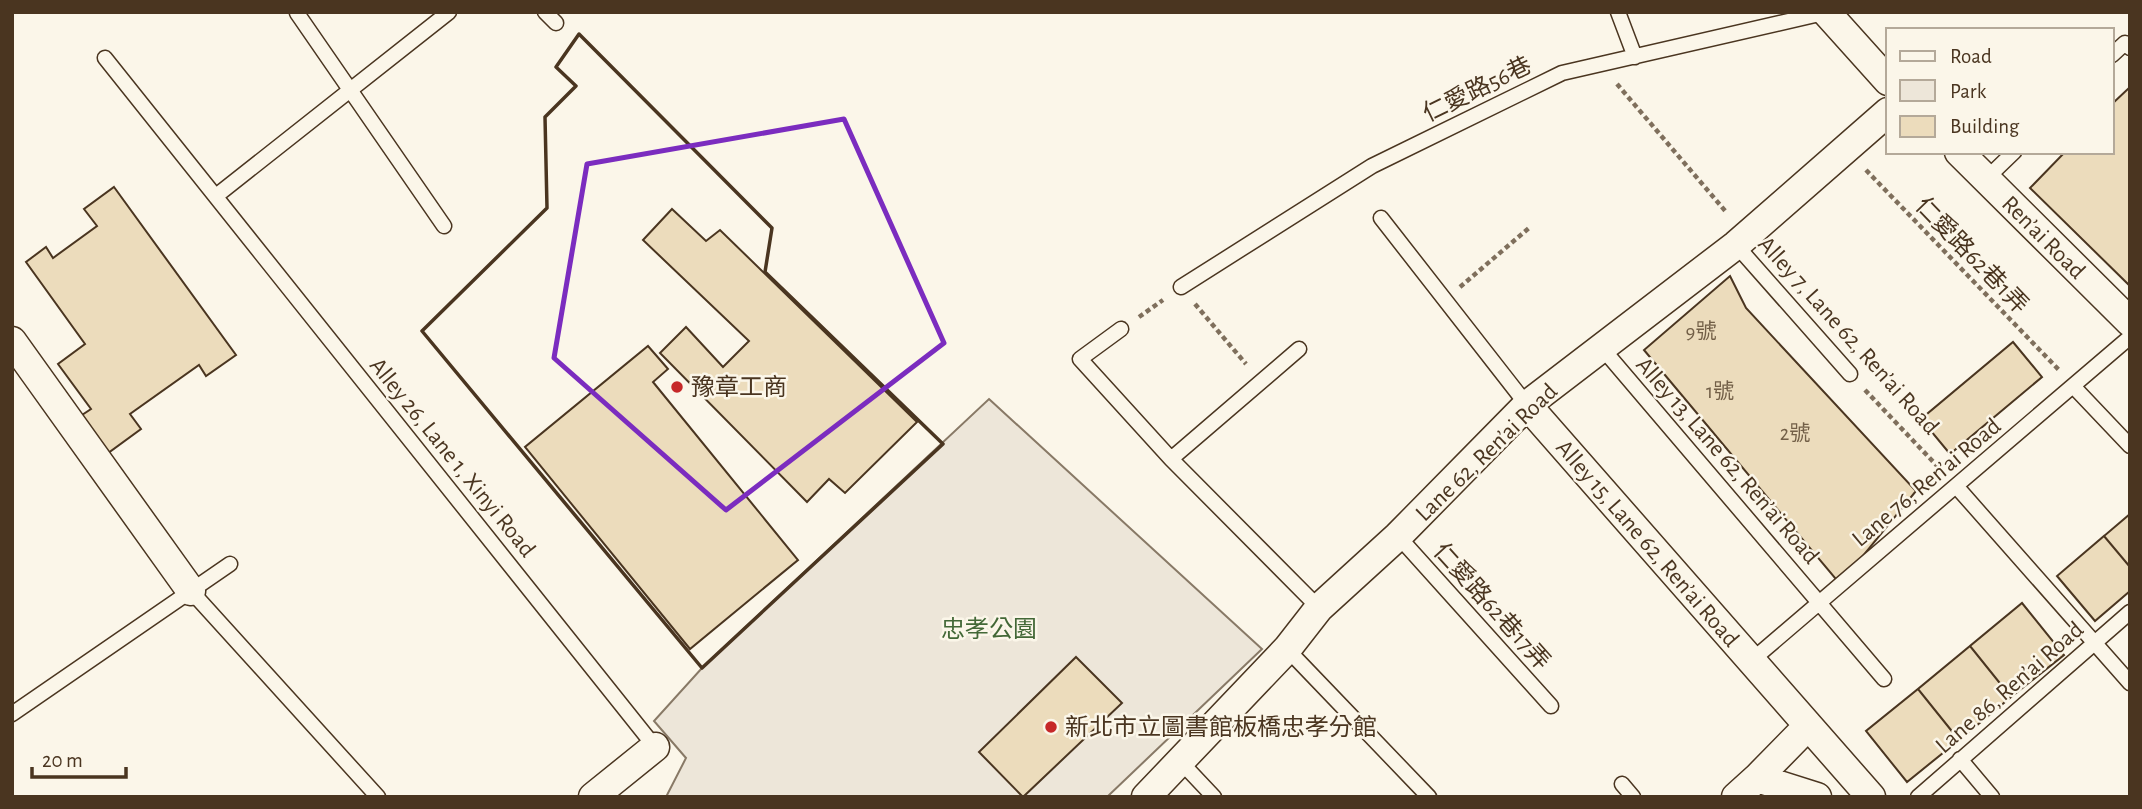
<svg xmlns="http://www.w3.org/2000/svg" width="2142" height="809" font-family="'Alegreya Sans','Noto Sans TC',sans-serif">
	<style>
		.green { fill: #ede6d9; stroke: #887966; stroke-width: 2 }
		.building { fill: #ecdcbc; stroke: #4a3520; stroke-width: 2 }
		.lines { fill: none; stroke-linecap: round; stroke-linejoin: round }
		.lane-casing { stroke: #4a3520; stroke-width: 17 }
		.street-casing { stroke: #4a3520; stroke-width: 31 }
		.path { stroke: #7f6f5c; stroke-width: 4.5; stroke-dasharray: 5 3.5; stroke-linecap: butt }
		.lane { stroke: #fbf6e9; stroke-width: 14 }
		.street { stroke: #fbf6e9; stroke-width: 28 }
		.wall { stroke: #4a3520; stroke-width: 3.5 }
		.marked { fill: none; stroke: #7b2cbf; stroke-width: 5; stroke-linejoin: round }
		.poi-dot { fill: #c62828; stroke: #fbf6e9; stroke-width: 2.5 }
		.labels { text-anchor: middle; stroke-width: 5; stroke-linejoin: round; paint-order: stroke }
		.number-label { font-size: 21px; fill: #725f47 }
		.street-label { font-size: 24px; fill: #4a3520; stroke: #fbf6e9 }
		.poi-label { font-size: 24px; fill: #4a3520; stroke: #fbf6e9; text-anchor: start }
		.park-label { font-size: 24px; fill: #436837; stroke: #fbf6e9 }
	</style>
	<rect width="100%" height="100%" fill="#fbf6e9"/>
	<path class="green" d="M989,399L1262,649L1107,797H666L686,758L654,721L702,668Z"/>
	<path class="building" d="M2130,87V286L2030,188L2065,152H2112V104Z
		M114,187L236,355L206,376L199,365L130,414L141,429L104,456L76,419L91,409L58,364L85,344L26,262L46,247L53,258L97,226L84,209Z
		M672,209L706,241L720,230L917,422L845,493L829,479L807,502L660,353L686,327L723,367L749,341L643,240Z
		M1730,276L1746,308L1916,491L1840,584L1644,350Z
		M2013,342L2042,377L1950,454L1921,419Z
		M648,346L668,369L653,382L798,560L690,649L525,447Z
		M2130,514V567L2104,536Z
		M2104,536L2130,567V591L2095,621L2057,576Z
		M2022,603L2064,655L2011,697L1970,646Z
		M1970,646L2011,697L1959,740L1918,689Z
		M1076,657L1122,703L1023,797L979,752Z
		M1918,689L1959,740L1907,782L1866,731Z"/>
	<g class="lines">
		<defs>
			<path id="lane" d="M545,12L556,23
				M1618,12L1635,57
				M297,13L444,226
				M2112,55L2125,43L2130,48
				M105,58L655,747
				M1986,179L2014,152
				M216,196L449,12
				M1381,218L1527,405
				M1736,245L1850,374
				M1181,287L1372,166L1562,73L1828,12
				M1121,329L1080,359L1171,459
				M1602,348L1884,679
				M1299,349L1171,459L1319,608
				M2073,386L2130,446
				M1956,486L2130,683
				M1398,536L1551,706
				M191,591L378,797
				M1287,649L1429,797
				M1751,661L2130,337
				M12,714L230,564
				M1960,759L1992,797
				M1179,760L1214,797
				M1622,784L1633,797
				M1918,797L2130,612"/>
			<path id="street" d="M1826,12L1888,81
				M1959,152L2130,322
				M12,341L191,591
				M1527,405L1871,797
				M1757,778L1808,726
				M593,797L655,747
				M1146,797L1287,649L1319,608L1398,536L1527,405L1736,245L1888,112
				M1736,797L1757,778L1817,797"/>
		</defs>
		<use href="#lane" class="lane-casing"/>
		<use href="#street" class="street-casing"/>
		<path class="path" d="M1617,84L1727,213
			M1866,170L2059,370
			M1460,287L1529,228
			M1195,304L1246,364
			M1139,317L1163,300
			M1865,390L1941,470"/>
		<use href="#lane" class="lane"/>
		<use href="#street" class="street"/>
		<path class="wall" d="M579,34L772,228L765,272L943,444L702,668L422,331L547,208L545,117L576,86L556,67Z"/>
	</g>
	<path class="marked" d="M844,119L944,343L726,510L554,358L587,164Z"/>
	<g class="poi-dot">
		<circle cx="677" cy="387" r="7"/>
		<circle cx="1051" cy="727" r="7"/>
	</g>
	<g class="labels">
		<g class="number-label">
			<text x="1701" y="338">9號</text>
			<text x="1720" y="398">1號</text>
			<text x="1795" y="440">2號</text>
		</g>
		<g class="street-label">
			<text transform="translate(1477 89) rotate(-26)" y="8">仁愛路56巷</text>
			<text transform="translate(2044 237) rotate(45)" y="8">Ren’ai Road</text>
			<text transform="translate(1972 255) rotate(46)" y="8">仁愛路62巷1弄</text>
			<text transform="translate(1849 335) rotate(48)" y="8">Alley 7, Lane 62, Ren’ai Road</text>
			<text transform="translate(1486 452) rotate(-44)" y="8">Lane 62, Ren’ai Road</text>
			<text transform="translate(453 457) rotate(51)" y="8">Alley 26, Lane 1, Xinyi Road</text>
			<text transform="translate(1728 460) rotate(49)" y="8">Alley 13, Lane 62, Ren’ai Road</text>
			<text transform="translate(1926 482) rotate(-40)" y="8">Lane 76, Ren’ai Road</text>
			<text transform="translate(1648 543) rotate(49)" y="8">Alley 15, Lane 62, Ren’ai Road</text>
			<text transform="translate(1492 606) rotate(48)" y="8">仁愛路62巷17弄</text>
			<text transform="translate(2009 687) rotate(-41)" y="8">Lane 86, Ren’ai Road</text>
		</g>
		<g class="poi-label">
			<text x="691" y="395">豫章工商</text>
			<text x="1065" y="735">新北市立圖書館板橋忠孝分館</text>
		</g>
		<g class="park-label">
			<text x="989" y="637">忠孝公園</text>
		</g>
	</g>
	<rect width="2142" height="809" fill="none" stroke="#4a3520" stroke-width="28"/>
	<rect x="1886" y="28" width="228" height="126" fill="#fbf6e9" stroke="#b4a999" stroke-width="2"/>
	<rect x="1900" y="51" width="35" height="10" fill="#fbf6e9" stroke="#b4a999" stroke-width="2"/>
	<text x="1950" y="63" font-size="21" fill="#4a3520">Road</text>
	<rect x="1900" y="80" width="35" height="21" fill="#ede6d9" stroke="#b4a999" stroke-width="2"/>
	<text x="1950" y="98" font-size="21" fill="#4a3520">Park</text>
	<rect x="1900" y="116" width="35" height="21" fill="#ecdcbc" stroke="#b4a999" stroke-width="2"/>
	<text x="1950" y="133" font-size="21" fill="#4a3520">Building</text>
	<path d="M32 767v10h94v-10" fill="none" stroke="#4a3520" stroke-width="3.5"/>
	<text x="42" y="767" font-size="21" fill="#4a3520" stroke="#fbf6e9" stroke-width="5" paint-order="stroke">20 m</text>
</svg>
